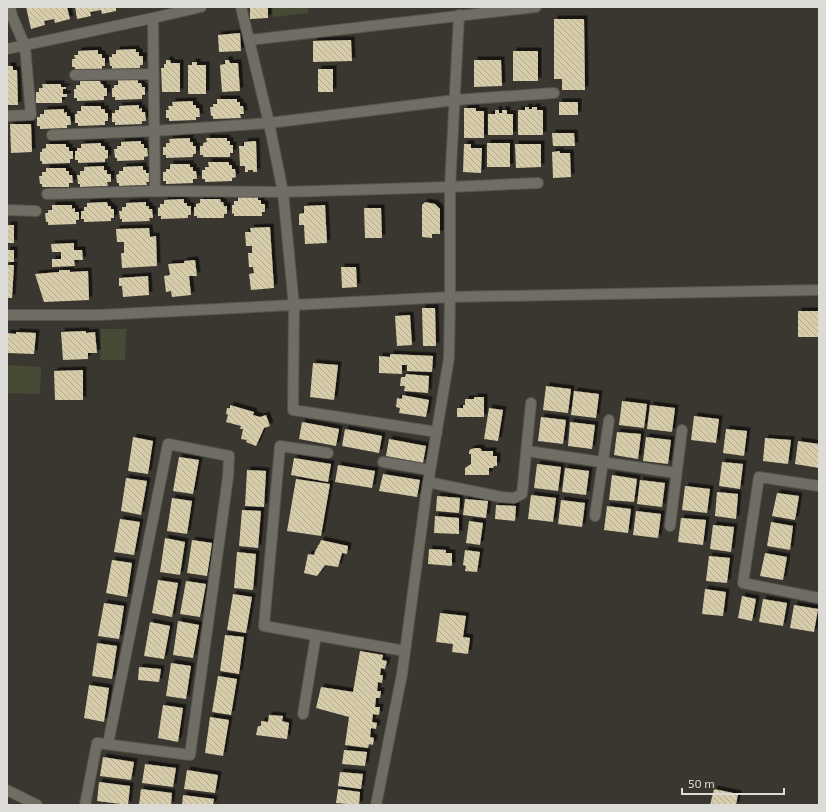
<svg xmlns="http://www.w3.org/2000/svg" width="826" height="812" font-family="'Exo 2',sans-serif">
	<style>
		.green { fill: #474b35 }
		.building { fill: url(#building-back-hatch); filter: url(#shadow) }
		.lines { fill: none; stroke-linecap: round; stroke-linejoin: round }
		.minor-casing { stroke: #56544d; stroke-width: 12 }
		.minor { stroke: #706d64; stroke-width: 10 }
	</style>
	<defs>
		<pattern id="building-back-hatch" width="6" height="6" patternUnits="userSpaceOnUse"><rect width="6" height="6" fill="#d8cdab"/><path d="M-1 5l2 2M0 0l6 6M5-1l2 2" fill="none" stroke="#b2aa90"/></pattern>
		<filter id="shadow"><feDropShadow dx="3.5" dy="-3.5" stdDeviation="0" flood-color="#0009"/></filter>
	</defs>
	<rect width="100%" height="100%" fill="#3a3730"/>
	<path class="green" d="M272,7H308V13L273,17Z
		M101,329H126L125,360H100Z
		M7,365L41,367L40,394L7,393Z"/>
	<path class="building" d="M26,7H67L70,19L55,23L54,19L44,21L45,25L31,29Z
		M75,7H116V11L102,14L101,10L90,12L91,16L77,19Z
		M250,7H268V18L250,19Z
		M554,19H584L585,90H562V79H554Z
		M240,33L241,51L219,52L218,35Z
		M351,40L352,61L313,62V41Z
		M136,49V52H139V56H143V65H140V68L112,69V66H110L109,57H112V54H116V50Z
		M98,50V54H102V58H105V66H102V69L75,70V67H72V59H75L74,55H78V51Z
		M513,51H538V81H513Z
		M166,60H170L171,63H180V92H162L161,68H164V64H166Z
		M225,60H229L230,63H238L240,91L222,92L220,65L225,64Z
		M474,60H501L502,86L474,87Z
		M192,62H197V65H206V94H188V65H192Z
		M7,66H13V70H17L18,105H7Z
		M318,69H333V92H318Z
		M118,80H138V83H141L142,87H145V95H142V99L115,100V97H112V88H114V85H118Z
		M80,81H100L101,84H103L104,88H107V96H104V100L77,101V98H74V89H76V85H80Z
		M42,84H61V87H66V89H63V94H67V97H62V103H36V92H39V88H43Z
		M217,99H237V102H240V106H243L244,114H240L241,118L213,119V116H211L210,107H213V104H217Z
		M193,101V105H196V108H199L200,117H196V120L169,121V118H166V110H169L168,106H173L172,102Z
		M559,102H578V115H559Z
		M139,105V109L142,108V112H145L146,121H142V124L115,125V122H112V113H115V110H119V106Z
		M81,106H101V109H105V113H108V121H105V125L78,126V123H75V114H77V111H81Z
		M525,107H529V109H532V107H537V110H543V135H518V110H525Z
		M464,108H476V111H484V138H464Z
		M64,109V113L67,112V116H70L71,125H67V128L40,129V126H37V117H40V114H44V110Z
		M495,110H499V113H502V110H507V114H513V135H488V114H495Z
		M10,124H31L32,152L11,153Z
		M552,133H574L575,146H553Z
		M190,138V142H193V146H196V154H193V157L166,158V155H163V147H166V143H170L169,139Z
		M206,138H227V141H230V145H233V153H230V157H203V155H200V146H203V143L207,142Z
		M141,141V144H144V148H147L148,156L144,157V160L117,161V158H115L114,149H117V146H121V142Z
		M256,141L257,172H253V170H248V172H245V166H240L239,146H244V142Z
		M101,143V146H105V150H108V158L105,159V162L78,163V160H75V151H77V148H81V144Z
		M487,143H510V167H487Z
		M46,144H66V147H69V151H73V159H70V163L42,164V161H40V152H42V149L46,148Z
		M464,144H471V148H482L481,173L463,172Z
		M515,144H541V167L516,168Z
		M560,151V153H570L571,177L553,178L552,152Z
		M208,162H229V165H232V169H235L236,177L232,178V181L205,182V179H202V170H205V167H209Z
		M170,164H190V167H193V171H196L197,179H193V183L166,184V181H163V172H166V169H170Z
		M104,166V170H107V174H111V182H107L108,186L80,187V184H78L77,175H80V171H84V167Z
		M143,166V170H146V173H150V182H146L147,185L119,186V183H117L116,175L119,174V171H123V167Z
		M46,168H66V171H69V175H72L73,183H69V187H42V184H40L39,176H42V172H46Z
		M258,196V200H261V204H265V212H262V216H234V213L232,214V205H234V201H238V197Z
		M184,199V203H187V206H191V215H188V218L161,219V216H158V208L160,207V204H164V200Z
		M200,199H220L221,202H223L224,206H227V214H224V218H197V216H194V207H196V204L200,203Z
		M107,202L108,206H111V209H114V218H111V221L84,222V219H81V211H84V207H87V203Z
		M146,202V206H149V209H152L153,218H149L150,221L122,222V219H120L119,211H122V207H126V203Z
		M425,202L435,204L440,209V234H432V238L422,237V205Z
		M52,205H72V209L75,208V212H79V220H76V224L48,225V222H46L45,213H48V210H52Z
		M325,205L327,243L305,244L304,225H299V214L304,213V206Z
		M364,208H381L382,238H365Z
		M7,225H14V243H7Z
		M270,227L274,288L251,290L249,274L254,273L253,267H249L248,253H252V246H246L245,232H251L250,228Z
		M149,228L150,237L156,236L157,266L122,268L121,253H124V242H117L116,229Z
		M74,243V250H82L83,260H74L75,266L52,267V259H61V252H52L51,244Z
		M7,250H14V262H7Z
		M195,260L197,276H189L191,295L172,297L171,291L166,292L164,276L170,275L168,264L184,263V261Z
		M7,265H14L12,298H7Z
		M341,267H356L357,287L342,288Z
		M59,270H70V272L88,271L89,300L44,302L35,274L59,272Z
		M148,276L149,295L123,297L122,286H119V278Z
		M422,308H435L436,346H423Z
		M798,311H819V337H798Z
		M410,315L412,345L397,346L395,316Z
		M86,331V333L95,332L97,353H88V359L63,360L61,332Z
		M16,332L36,333L34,354L7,353V333L16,334Z
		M390,354L433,356L432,372L407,371V365H402V374L379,373V356L390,357Z
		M313,363L338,365L334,400L310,397Z
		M83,370V400H55L54,371Z
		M406,374L429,376L428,393L404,391L405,386H400L401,377H405Z
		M546,386L571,389L568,413L543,410Z
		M574,391L599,394L596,418L571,415Z
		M402,395L429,400L426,417L399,413L400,408L396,407L397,398L402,399Z
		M474,397H484V417H457V408H463V405H465V399H474Z
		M622,401L647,404L644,428L619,425Z
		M230,405L254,412L253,415L260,417L266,415L270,426L264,428L256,446L246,442L247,440L241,439L243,429H240L241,426L226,422L228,415L226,414L227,408H230Z
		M650,405L675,408L672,432L647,429Z
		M489,408L503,410L498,441L484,439Z
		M694,416L719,419L716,443L691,440Z
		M541,417L566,420L563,444L538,441Z
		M302,422L339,429L336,446L299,439Z
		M570,422L595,425L592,449L568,446Z
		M345,429L382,436L379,453L342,446Z
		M726,429L747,431L744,456L723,453Z
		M617,432L641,434L638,459L614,455Z
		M133,437L153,441L148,474L128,471Z
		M646,437L671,440L668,464L643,461Z
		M765,438L791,440L788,464L763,461Z
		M389,439L426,446L423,463L386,456Z
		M798,441L819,444V468L795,464Z
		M476,448H480L482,451H493V456H497V466H494L493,468H489V475H465V468L471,464V454H469V451L471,449Z
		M179,457L199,460L193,494L173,491Z
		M294,458L331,464L328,482L291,475Z
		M722,462L743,464L740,489L719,486Z
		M537,464L561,467L558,491L534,488Z
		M338,465L375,471L372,488L335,482Z
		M565,468L589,471L586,495L562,492Z
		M247,470L266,471L264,507L245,506Z
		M383,474L420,480L417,497L379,491Z
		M612,475L637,479L634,502L609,500Z
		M126,478L147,481L141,515L121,511Z
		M296,479L330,484L321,536L287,531Z
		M640,480L665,483L662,507L637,504Z
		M685,486L710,489L707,513L682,510Z
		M717,492L738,494L736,519L715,516Z
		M777,493L799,496L795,520L772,516Z
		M531,495L556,498L553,522L528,519Z
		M437,496L460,498L459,513L436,511Z
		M172,498L192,501L187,534L167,531Z
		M465,499L488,501L486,518L463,515Z
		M561,500L585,503L582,527L558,524Z
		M496,505L516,506L515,521L495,519Z
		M607,506L631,509L628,533L604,530Z
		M242,510L261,511L258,548L239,546Z
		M636,511L661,514L658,538L633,535Z
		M435,516L459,518V534L434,533Z
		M681,518L706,520L703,545L678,542Z
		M120,519L140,522L134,555L114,552Z
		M469,521L483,523L480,545L466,543Z
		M771,522L793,526L790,550L767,546Z
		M713,525L734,527L731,552L710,549Z
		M165,538L185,542L180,575L160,572Z
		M192,540L212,543L207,576L187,573Z
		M321,540L348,546L347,554L342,553L338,567L325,565L317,576L304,573L308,554L314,555L316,549H317L318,545H319Z
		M429,549L446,550V553H452V566L428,564Z
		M465,550L480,552L477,572L465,571L466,566L463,565Z
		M237,552L256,554L253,590L234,588Z
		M765,553L787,557L783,580L760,576Z
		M709,556L730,558L727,583L706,581Z
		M112,560L132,563L127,597L106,593Z
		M158,580L178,583L172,617L152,613Z
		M186,581L206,584L200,617L180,614Z
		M705,589L726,592L723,616L702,614Z
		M233,594L252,597L246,633L227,630Z
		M742,596L756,599L752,621L738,618Z
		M763,599L787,603L783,626L759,622Z
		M104,603L124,606L119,639L98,636Z
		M794,605L818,609L814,632L790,628Z
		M440,613L466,616L463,637L470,638L468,654L452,652L453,644L436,642Z
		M178,621L199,625L193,658L173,655Z
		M150,622L170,626L164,659L144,656Z
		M225,635L244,637L239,674L220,671Z
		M97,643L117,646L112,679L92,676Z
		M360,651L383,655L382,660L387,661L385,669L381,668L380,675H383L382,683L378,682L377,691H381L380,698H376L375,707H380L379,715L373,714L372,722L377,723L376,729L371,728L370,737L374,738L373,745L369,744L368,748L345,745L349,717L316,708L321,687L353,692Z
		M171,663L191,666L186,699L166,696Z
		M139,667L161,669L159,682L138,680Z
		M218,676L237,679L231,715L212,712Z
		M89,685L109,688L104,722L84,718Z
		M163,705L183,708L178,742L158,738Z
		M269,715L283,716L282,721L289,723L287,739L256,735L258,726H261V721L268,722Z
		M210,717L229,720L223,756L205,753Z
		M344,750L367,752L365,766L342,764Z
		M103,757L134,762L131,780L100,776Z
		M145,764L176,768L173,787L142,783Z
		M187,770L218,775L215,793L184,789Z
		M340,772L363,774L361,789L338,786Z
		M99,782L130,786L128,805L97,801Z
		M141,789L172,793L171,805H139Z
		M338,789L360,792L359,805L336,803Z
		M714,789L738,794L736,805H710Z
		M183,795L214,799L213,805H182Z"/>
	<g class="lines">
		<defs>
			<path id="minor" d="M241,7L269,123L283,192L294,306L293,410L437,432
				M153,18L155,191L283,192L450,187L538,183
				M249,40L536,7
				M7,49L153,18L201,7
				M75,75L154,74
				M7,116L31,115L25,46L12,16L10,7
				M52,135L154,131L269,123L455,100L554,93
				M47,194L155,191
				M7,210L36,211
				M7,315H99L450,297L819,290
				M527,451L676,473
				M328,453L280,446L264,626L405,651
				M383,462L430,470
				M428,482L501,497L514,498L522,494L531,403
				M819,486L759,477L743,583L819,598
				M595,516L609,420
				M670,526L682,430
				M303,714L316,635
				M7,790L37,805
				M85,805L97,743L190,755L228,477L229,456L168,444L108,744
				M376,805L402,674L426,495L449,358L450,297V187L459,15"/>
		</defs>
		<use href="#minor" class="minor-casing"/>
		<use href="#minor" class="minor"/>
	</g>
	<rect width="826" height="812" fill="none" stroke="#dddbd7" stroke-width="16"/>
	<path d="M682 788v6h102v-6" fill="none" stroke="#dddbd7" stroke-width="2"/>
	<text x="688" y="788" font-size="12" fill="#dddbd7" stroke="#3a3730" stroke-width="3" paint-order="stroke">50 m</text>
</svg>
